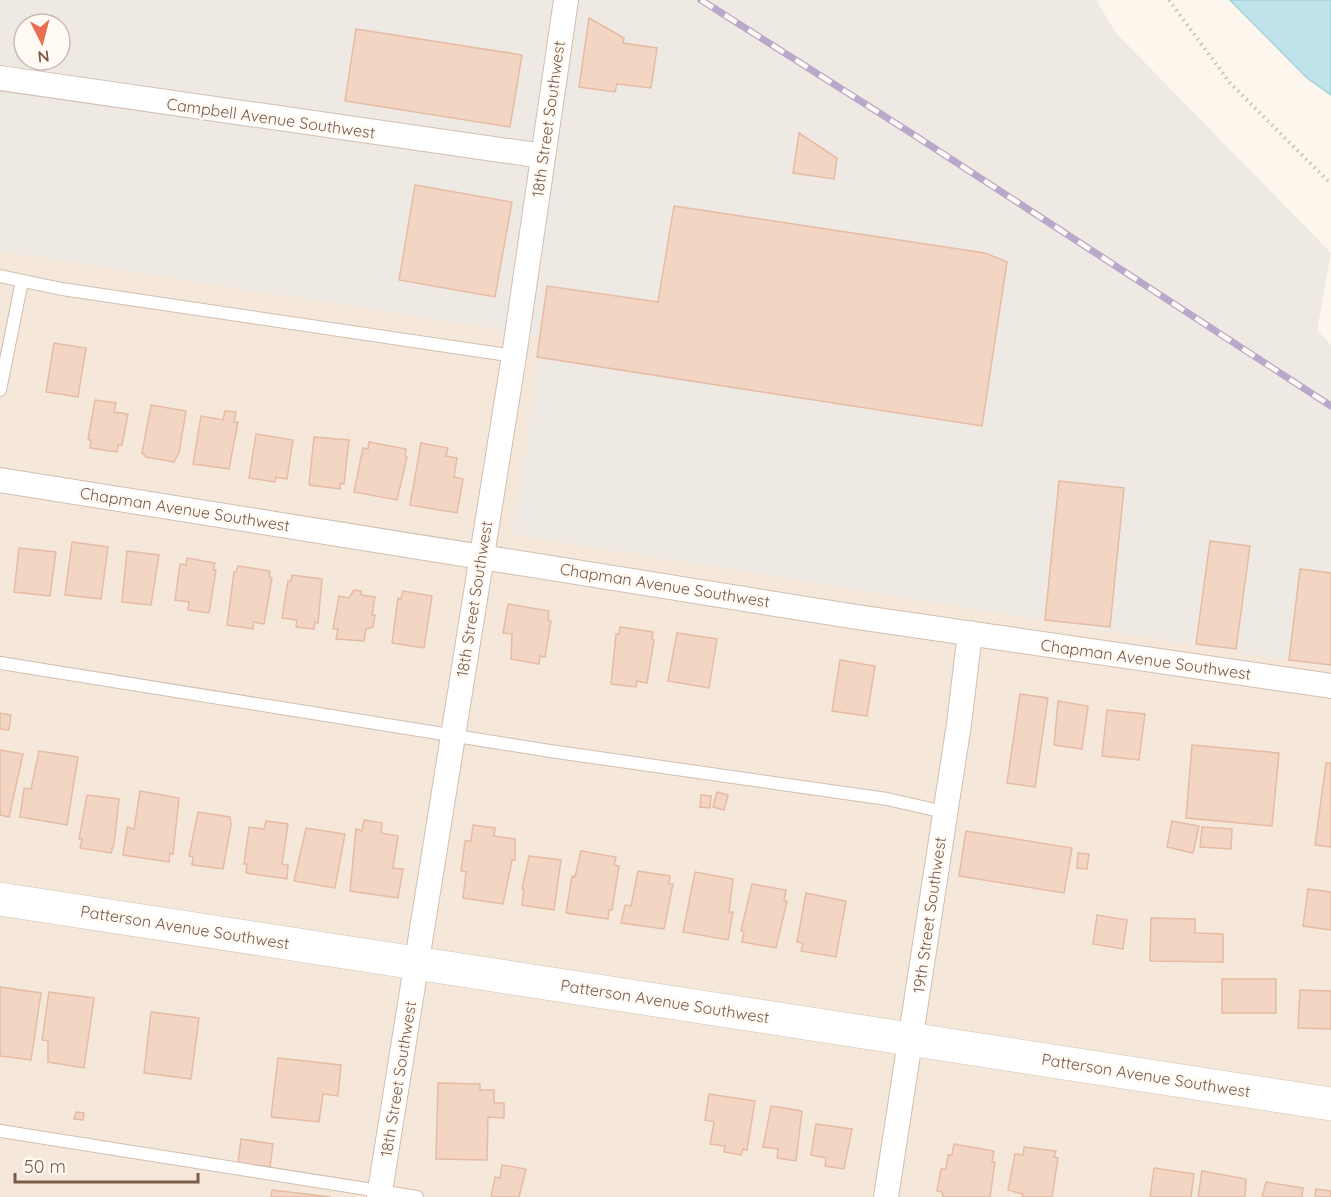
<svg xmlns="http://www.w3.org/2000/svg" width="1331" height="1197" font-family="Quicksand,sans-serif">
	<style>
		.residential { fill: #f5e8da }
		.industrial { fill: #efe9e4; fill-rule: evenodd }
		.water { fill: #bfe3e8; stroke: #a5d3da; stroke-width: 1.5 }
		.building { fill: #f3d5c3; stroke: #e6bba3; stroke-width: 1.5 }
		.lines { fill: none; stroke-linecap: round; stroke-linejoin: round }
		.lane-casing { stroke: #d1beb0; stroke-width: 14 }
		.street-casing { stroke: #d1beb0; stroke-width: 26 }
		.secondary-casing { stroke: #d6c0b0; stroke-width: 34 }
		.path { stroke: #d9b8a5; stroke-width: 4; stroke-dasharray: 1.5 4.5; stroke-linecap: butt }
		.lane { stroke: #fff; stroke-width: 12 }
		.street { stroke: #fff; stroke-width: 24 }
		.secondary { stroke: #fff; stroke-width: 33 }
		.rail-casing { stroke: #b9a8c9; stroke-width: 7 }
		.rail { stroke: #fffaf3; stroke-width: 4.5; stroke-dasharray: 14; stroke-linecap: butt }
		.labels { text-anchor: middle; stroke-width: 5; stroke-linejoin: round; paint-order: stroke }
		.street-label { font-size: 16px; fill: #7a5c4d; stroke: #fffaf3 }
	</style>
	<rect width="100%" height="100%" fill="#fdf6ec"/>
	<path class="residential" d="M0,251L543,336L514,534L1331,667V1197H0Z"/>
	<path class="industrial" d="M0,0H1096L1116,33L1331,253L1317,330L1331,345V667L513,534L543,336L0,251ZM24,24H60V60H24Z"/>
	<path class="water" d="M1230,0H1331V95L1307,78Z"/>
	<path class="building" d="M589,18L624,38L623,43L657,48L651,88L617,84L615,92L579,87Z
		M356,29L522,55L510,127L345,101Z
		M799,133L837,158L834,179L793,173Z
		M415,185L512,202L495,297L399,280Z
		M674,206L985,253L1007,262L982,426L537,357L547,286L658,302Z
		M54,343L86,348L78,397L46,392Z
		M95,400L116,403L114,412L128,414L122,445H118L117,452L90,448L91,440H88Z
		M151,405L186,411L179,453L174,462L146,457L142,453Z
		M225,411L236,412L234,422H238L229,469L193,464L201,416L223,420Z
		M256,434L293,440L287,479L276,477L275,482L249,478Z
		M314,437L349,440L344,484L340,483V489L309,485Z
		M369,442L406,449L405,457H407L397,500L354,492L363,448L368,449Z
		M421,443L448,448L446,456L457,458L454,477L463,479L457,513L410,505Z
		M1059,481L1124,488L1110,627L1045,620Z
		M1210,541L1250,546L1236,649L1196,644Z
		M72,542L108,547L101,599L65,595Z
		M19,548L56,552L50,596L14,592Z
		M127,551L159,555L151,605L122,602Z
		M187,558L215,563L213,570H216L209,613L188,610L189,602L175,600L180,564L186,565Z
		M238,566L270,571L269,577L272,578L264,624L254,622L253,629L227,625L234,572H236Z
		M1300,569L1331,573V665L1289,660Z
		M292,575L322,579L318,623L315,622L314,629L296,627L297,620L282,618L288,581H291Z
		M354,590L361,591V595L375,597L372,615H375L373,627L366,629L364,641L336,639L338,629H333L339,596L349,598Z
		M403,591L432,596L424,648L392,643L398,598L401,599Z
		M508,604L549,611L548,620L551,621L545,657L540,656L539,664L511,659L512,634L503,633Z
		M620,627L653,632L652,639L654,640L647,683L637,681L636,687L611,684L616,634H619Z
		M677,633L717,639L709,688L668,681Z
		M840,660L875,666L867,716L832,711Z
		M1020,694L1048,698L1035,787L1007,783Z
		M1058,701L1088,706L1082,749L1054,745Z
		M1107,710L1145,714L1139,760L1102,756Z
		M0,713L11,715L9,730L0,729Z
		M1192,745L1279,753L1272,826L1186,818Z
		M0,750L23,754L9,817L0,815Z
		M39,751L78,757L67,825L20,817L24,788L31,789Z
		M1326,763H1331V847L1315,845Z
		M140,791L179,798L173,854L170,853L169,862L123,855L127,827L134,829Z
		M717,792L728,795L724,810L713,807Z
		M87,795L119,799L114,844L111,853L80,848L82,839H79Z
		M701,795L711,796L710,808L700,807Z
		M198,812L230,817L231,825L223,869L192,865L193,857L189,856Z
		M364,820L382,823L381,833L398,836L393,868L403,869L398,898L350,891L356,829L362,831Z
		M266,821L288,824L282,864L288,865L287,879L246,873L247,864H244L249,827L264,829Z
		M1172,821L1199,826L1193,853L1167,847Z
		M473,825L495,828L494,836L515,839V860H512L503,904L463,898L466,872L461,871L465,841H471Z
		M1202,827L1232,829L1231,849L1200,847Z
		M306,828L345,834L335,888L294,881Z
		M966,831L1072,848L1064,893L959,876Z
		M581,851L616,857L614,865L619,866L612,910H609L608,919L566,913L572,876L575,877Z
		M1078,853L1089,854L1087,869L1077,868Z
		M529,856L561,860L554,910L522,905L524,889H522Z
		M638,871L670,876L669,884H673L664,929L621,923L625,905L631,906Z
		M695,872L733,879L729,912H733L728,940L683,932Z
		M752,884L786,890L784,901H787L776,948L742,942L744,932L741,931Z
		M1308,889L1331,892V930L1303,926Z
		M806,893L846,901L836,957L801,951L803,943L797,942Z
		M1097,915L1127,920L1123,949L1093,944Z
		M1151,918L1195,919V933L1223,934V962L1150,961Z
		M1222,979H1276V1013H1222Z
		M0,987L41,993L31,1060L0,1056Z
		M1300,990L1331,991V1029L1298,1028Z
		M49,992L94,998L84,1068L48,1062V1041L42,1040Z
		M151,1012L199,1018L191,1079L144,1073Z
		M278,1058L341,1065L338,1096L323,1094L319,1122L271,1117Z
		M438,1083L480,1084V1090H494V1103H504V1118L488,1117L487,1160L436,1159Z
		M709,1094L755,1101L747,1150L743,1149L741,1155L724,1152L725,1146L710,1144L714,1122L705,1120Z
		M771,1106L802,1111L796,1161L777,1158L778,1149L763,1147Z
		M76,1112L84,1113L83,1120L74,1119Z
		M816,1124L852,1129L844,1169L825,1166L826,1158L811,1155Z
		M241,1139L273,1144L270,1167L238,1163Z
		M954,1144L994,1151L992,1162H995L990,1197H943L942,1192L937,1191L941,1169H946L948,1155H952Z
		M1024,1147L1056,1151L1054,1157L1058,1158L1052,1197H1022L1023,1194L1008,1190L1015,1154L1023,1155Z
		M502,1165L526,1169L519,1197H491L495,1177L500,1178Z
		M1154,1168L1194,1174L1191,1197H1150Z
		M1202,1171L1246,1179L1245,1197H1198Z
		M1266,1182L1303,1188L1302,1197H1262Z
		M1316,1189L1331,1191V1197H1315Z
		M272,1190L331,1197H271Z"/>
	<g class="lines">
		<defs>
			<path id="lane" d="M0,276L62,289L514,356
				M0,390L22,281
				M0,663L550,751L887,799L944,812
				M0,1131L417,1197"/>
			<path id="street" d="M0,78L543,156
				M0,480L857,617L1331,686
				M379,1197L514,356L566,0
				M886,1197L959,724L970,633"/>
			<path id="secondary" d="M0,899L1331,1104"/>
		</defs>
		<use href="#lane" class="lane-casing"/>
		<use href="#street" class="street-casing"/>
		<use href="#secondary" class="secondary-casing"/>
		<path class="path" d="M1169,0L1230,83L1331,184"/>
		<use href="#lane" class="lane"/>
		<use href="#street" class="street"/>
		<use href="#secondary" class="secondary"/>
		<defs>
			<path id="rail" d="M701,0L911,133L1331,406"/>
		</defs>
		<use href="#rail" class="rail-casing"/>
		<use href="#rail" class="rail"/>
	</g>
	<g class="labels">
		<g class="street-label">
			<text transform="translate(271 118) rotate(8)" y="6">Campbell Avenue Southwest</text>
			<text transform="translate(548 119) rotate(-82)" y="6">18th Street Southwest</text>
			<text transform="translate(185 509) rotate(9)" y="6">Chapman Avenue Southwest</text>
			<text transform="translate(665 585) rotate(9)" y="6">Chapman Avenue Southwest</text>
			<text transform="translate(474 599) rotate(-81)" y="6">18th Street Southwest</text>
			<text transform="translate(1146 659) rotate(8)" y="6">Chapman Avenue Southwest</text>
			<text transform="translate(929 915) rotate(-82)" y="6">19th Street Southwest</text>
			<text transform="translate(185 927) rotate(9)" y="6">Patterson Avenue Southwest</text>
			<text transform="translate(665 1001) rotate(9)" y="6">Patterson Avenue Southwest</text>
			<text transform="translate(1146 1075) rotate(9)" y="6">Patterson Avenue Southwest</text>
			<text transform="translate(398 1079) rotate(-81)" y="6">18th Street Southwest</text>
		</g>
	</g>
	<g transform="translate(42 42) rotate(174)"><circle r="28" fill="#fffaf3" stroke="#cabbb1" stroke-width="1.5"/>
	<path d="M0-4.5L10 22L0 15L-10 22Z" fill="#e76f51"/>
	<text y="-9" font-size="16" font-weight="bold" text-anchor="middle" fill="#7a5c4d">N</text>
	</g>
	<path d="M15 1173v9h183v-9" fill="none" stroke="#7a5c4d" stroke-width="3"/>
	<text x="24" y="1173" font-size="18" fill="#7a5c4d" stroke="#fffaf3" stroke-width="4.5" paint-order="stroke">50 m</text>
</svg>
